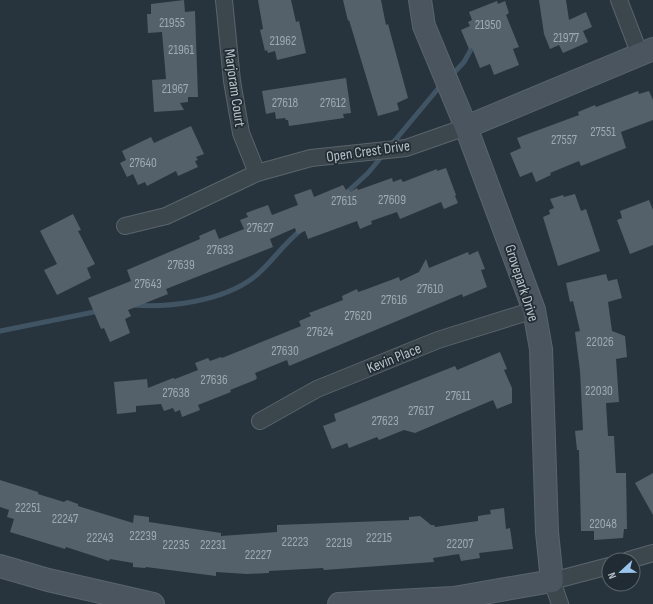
<svg xmlns="http://www.w3.org/2000/svg" width="653" height="604" font-family="'Sofia Sans Condensed',sans-serif">
	<style>
		.lines { fill: none; stroke-linecap: round; stroke-linejoin: round }
		.stream { stroke: #405464; stroke-width: 5 }
		.building { fill: #54616a }
		.street-casing { stroke: #5a646b; stroke-width: 18 }
		.secondary-casing { stroke: #5a646b; stroke-width: 24 }
		.street { stroke: #3c464d; stroke-width: 16 }
		.secondary { stroke: #4a5560; stroke-width: 22 }
		.labels { text-anchor: middle; stroke-width: 3.5; stroke-linejoin: round; paint-order: stroke }
		.number-label { font-size: 13px; fill: #9fa9b0 }
		.street-label { font-size: 15px; fill: #b8c1c8; stroke: #212b33 }
	</style>
	<rect width="100%" height="100%" fill="#28343d"/>
	<g class="lines">
		<path class="stream" d="M451,76L464,62L474,44
			M391,145L442,84
			M344,195L368,173L383,155
			M132,305C170,308 222,301 253,278C269,266 283,244 301,230
			M0,331L99,311"/>
	</g>
	<path class="building" d="M184,0L185,12L195,11L198,97H188V102L180,103L184,110L154,112L152,80L166,79L162,32L148,33L147,14H151V4Z
		M258,0H291L296,22L299,21L306,53L277,60L275,51L268,53L267,50L265,51L260,30L263,29Z
		M343,0H381L386,25L388,24L408,98L397,103L399,110L378,116L349,20L348,21Z
		M539,0H566L569,20L586,12L592,27L583,31L588,42L563,53L559,45L550,49L544,34Z
		M497,1L498,4L505,1L509,13L506,15L519,47L513,49L519,65L494,75L490,64L480,68L472,48L469,49L461,30L470,26L468,22L472,20L469,12Z
		M346,78L351,113L343,114L344,118L289,126L288,120H286L285,118L276,119L275,112L266,114L262,91Z
		M638,91L639,94L649,91L653,100V120L621,132L626,148L581,166L579,161L550,173L551,175L536,182L532,172L520,177L510,153L521,148L517,138L579,115L578,112L595,105L596,107Z
		M191,126L204,154L196,157L198,160L195,161L198,167L178,176L176,171L147,186L145,182L138,185L133,174L127,177L120,163L126,160L122,151L151,137L154,143Z
		M446,168L456,195L455,196L458,203L444,209L441,202L400,219L397,212L371,221L372,224L360,229L357,221L308,239L305,231L297,234L295,228L270,239L273,247L166,289L168,294L128,310L131,316L125,319L130,333L110,342L104,328L101,329L88,298L131,281L127,270L200,239L199,236L215,229L219,239L244,229L240,220L248,217L246,213L268,205L272,215L298,205L294,195L311,189L314,197L343,185L346,190L349,189L350,192L357,188L358,190L392,178L393,182L401,179L403,182L437,169V171Z
		M575,194L581,211L586,209L600,251L558,266L543,217L550,214L549,210L554,208L550,199L563,195L564,197Z
		M649,200L653,210V245L630,254L617,220L622,218L620,211Z
		M73,214L81,230L78,231L95,264L87,268L91,278L57,295L44,270L57,264L40,231Z
		M478,251L485,269L481,270L487,287L463,297L462,294L289,366L287,360L255,373L257,378L255,380L230,390L231,392L198,405L200,410L182,417L180,410L175,412L173,408L164,411L161,404L136,406V412L117,414L114,382L147,379L148,388L173,378L175,379L198,370L195,363L208,358L210,361L221,357L222,358L301,326L299,321L311,316L309,313L343,300L342,296L357,289L358,292L367,289L399,277L400,281L419,272L426,259L429,268L468,252L469,255Z
		M606,274L608,281L617,279L622,298L608,302L612,331L625,336L627,357L616,359L619,402L606,403L608,436H614L616,473H626L627,529H624L623,538L594,540V531H581L579,450H577L575,431L583,430L580,371L575,332L580,331L573,301L570,302L566,283Z
		M500,352L507,369L504,370L512,388V403L497,409L493,400L415,433L404,430L379,440L377,437L349,448L347,443L332,449L323,426L336,421L334,414L455,366L457,370Z
		M653,473V515L635,483Z
		M0,480L38,492V494L64,502L67,500L78,504V506L133,523L134,515L149,517V522L221,533V536L277,532V525L409,520V517L420,516L431,525H434L435,527L478,521V516L491,514L490,510L504,508L506,529L510,528L513,549L479,553L480,558L461,561L459,554L433,558L434,562L324,570L323,568L269,571V573L247,574L216,572V576L146,567L145,568L133,567V563L110,559L109,561L66,547L65,549L10,532L14,519L7,517L9,510L0,507Z"/>
	<g class="lines">
		<defs>
			<path id="street" d="M224,0L232,81L241,133L257,173
				M619,0L640,55
				M125,226L166,216L257,173L311,158L406,148L466,127
				M260,421L317,389L438,340L534,310
				M629,560L653,553
				M560,604L552,581L609,566"/>
			<path id="secondary" d="M466,127L653,49
				M0,566L48,580L153,604
				M339,604L454,598L552,581L547,532L541,349L534,310L466,127L424,26L420,0"/>
		</defs>
		<use href="#street" class="street-casing"/>
		<use href="#secondary" class="secondary-casing"/>
		<use href="#street" class="street"/>
		<use href="#secondary" class="secondary"/>
	</g>
	<g class="labels">
		<g class="number-label">
			<text x="172" y="27">21955</text>
			<text x="488" y="29">21950</text>
			<text x="566" y="42">21977</text>
			<text x="283" y="45">21962</text>
			<text x="181" y="54">21961</text>
			<text x="175" y="93">21967</text>
			<text x="285" y="107">27618</text>
			<text x="333" y="107">27612</text>
			<text x="603" y="136">27551</text>
			<text x="564" y="144">27557</text>
			<text x="143" y="167">27640</text>
			<text x="392" y="204">27609</text>
			<text x="344" y="205">27615</text>
			<text x="260" y="232">27627</text>
			<text x="220" y="254">27633</text>
			<text x="181" y="269">27639</text>
			<text x="148" y="288">27643</text>
			<text x="430" y="293">27610</text>
			<text x="394" y="304">27616</text>
			<text x="358" y="320">27620</text>
			<text x="320" y="336">27624</text>
			<text x="600" y="346">22026</text>
			<text x="285" y="355">27630</text>
			<text x="214" y="384">27636</text>
			<text x="599" y="395">22030</text>
			<text x="176" y="397">27638</text>
			<text x="458" y="400">27611</text>
			<text x="421" y="415">27617</text>
			<text x="385" y="425">27623</text>
			<text x="28" y="512">22251</text>
			<text x="65" y="523">22247</text>
			<text x="603" y="528">22048</text>
			<text x="143" y="540">22239</text>
			<text x="100" y="542">22243</text>
			<text x="379" y="542">22215</text>
			<text x="295" y="546">22223</text>
			<text x="339" y="547">22219</text>
			<text x="460" y="548">22207</text>
			<text x="176" y="549">22235</text>
			<text x="213" y="549">22231</text>
			<text x="258" y="559">22227</text>
		</g>
		<g class="street-label">
			<text transform="translate(235 88) rotate(82)" y="5">Marjoram Court</text>
			<text transform="translate(368 151) rotate(-8)" y="5">Open Crest Drive</text>
			<text transform="translate(522 283) rotate(72)" y="5">Grovepark Drive</text>
			<text transform="translate(394 358) rotate(-22)" y="5">Kevin Place</text>
		</g>
	</g>
	<g transform="translate(621 572) rotate(248)"><circle r="19" fill="#212b33" stroke="#5d676f"/>
	<path d="M0-3L7 15L0 10L-7 15Z" fill="#99c5ed"/>
	<text y="-6" font-size="11" font-weight="bold" text-anchor="middle" fill="#b8c1c8">N</text>
	</g>
</svg>
